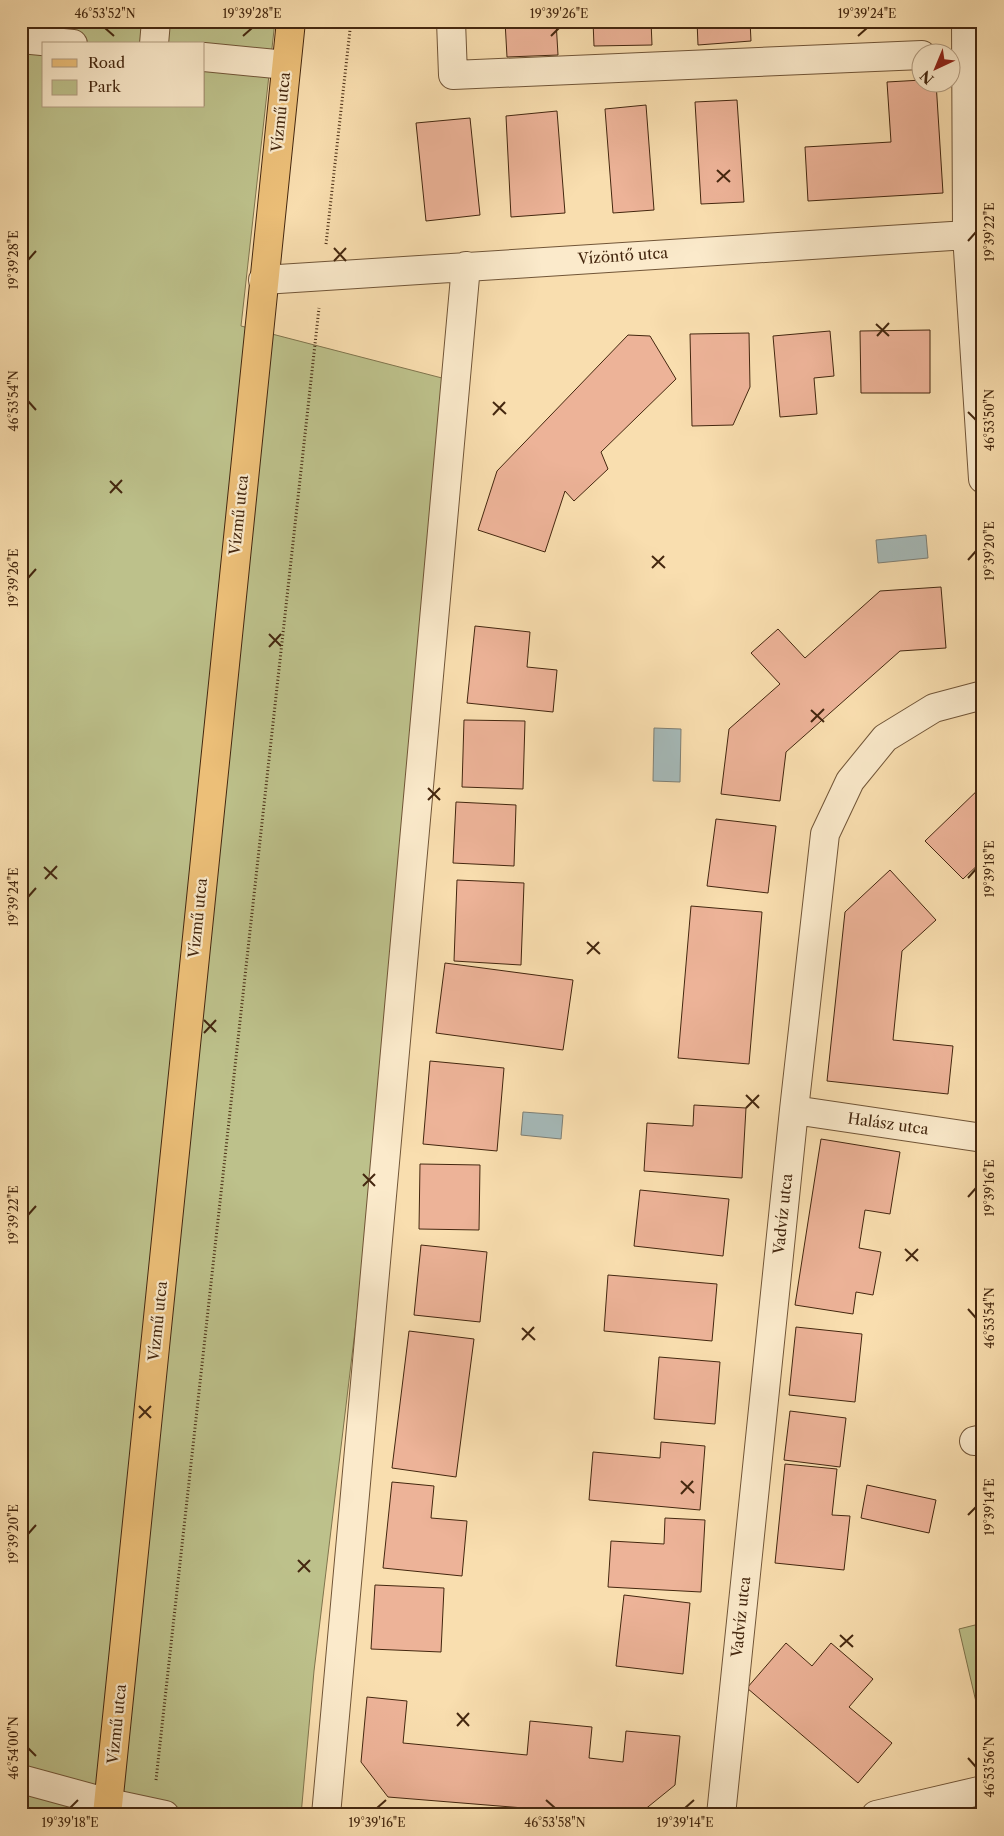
<svg xmlns="http://www.w3.org/2000/svg" width="1004" height="1836" font-family="'Libre Caslon Text',serif">
	<style>
		.green { fill: #bdc18b; stroke: #80744d; fill-rule: evenodd }
		.water { fill: #a5b9b8; stroke: #7e7f74 }
		.building { fill: #edb398; stroke: #44270f }
		.lines { fill: none; stroke-linecap: round; stroke-linejoin: round }
		.minor-casing { stroke: #715537; stroke-width: 30 }
		.major-casing { stroke: #44270f; stroke-width: 30 }
		.path { stroke: #44270f; stroke-width: 3; stroke-dasharray: 1 2.5; stroke-linecap: butt }
		.minor { stroke: #fbeacb; stroke-width: 28 }
		.major { stroke: #ecbf78; stroke-width: 28 }
		.ticks { fill: none; stroke: #44270f; stroke-width: 2 }
		.labels { text-anchor: middle; stroke-width: 4.5; stroke-linejoin: round; paint-order: stroke }
		.street-label { font-size: 15px; fill: #44270f; stroke: #fbeacb }
		.neatline { fill: none; stroke: #44270f; stroke-width: 2 }
		.ticks-label { font-size: 12px; text-anchor: middle; fill: #44270f }
	</style>
	<rect width="100%" height="100%" fill="#f9deaf"/>
	<filter id="stains"><feTurbulence type="fractalNoise" baseFrequency=".004" numOctaves="4"/><feColorMatrix values="0 0 0 0 .2 0 0 0 0 .09 0 0 0 0 .02 0 0 0 .5 -.17"/></filter>
	<radialGradient id="worn" r=".72"><stop offset=".6" stop-color="#630" stop-opacity="0"/><stop offset="1" stop-color="#630" stop-opacity=".3"/></radialGradient>
	<path class="green" d="M21,21H275L241,326L469,385L314,1671L301,1815H21ZM44,44H204V106H44Z
		M983,1623V1732L959,1629Z"/>
	<path class="water" d="M926,535L928,558L878,563L876,540Z
		M654,728L681,729L680,782L653,781Z
		M523,1112L563,1115L561,1139L521,1135Z"/>
	<path class="building" d="M505,21H556L558,55L507,57Z
		M593,21H651L652,45L594,46Z
		M697,21H750L751,41L698,45Z
		M922,80V82H936L943,193L808,201L805,147L891,142L887,82Z
		M737,100L744,202L701,204L695,102Z
		M646,105L654,210L613,213L605,109Z
		M557,111L565,213L511,217L506,116Z
		M470,118L480,215L426,221L416,123Z
		M930,330V393H861L860,331Z
		M830,331L834,376L814,378L817,414L780,417L773,336Z
		M749,333L750,387L733,425L692,426L690,334Z
		M628,335L650,336L676,379L601,452L608,469L574,501L565,491L545,552L478,530L497,471Z
		M941,587L946,648L900,651L786,752L780,801L721,794L729,729L780,684L751,653L778,629L805,658L880,591Z
		M475,626L530,632L527,667L557,670L553,712L467,703Z
		M464,720L525,721L523,789L462,787Z
		M983,785V860L963,879L925,841Z
		M456,802L516,805L514,866L453,863Z
		M716,819L776,826L768,893L707,886Z
		M890,870L936,920L902,951L893,1040L953,1046L948,1094L827,1081L845,912Z
		M457,880L524,883L521,965L454,961Z
		M691,906L762,912L749,1064L678,1058Z
		M445,963L573,980L563,1050L436,1033Z
		M430,1061L504,1068L497,1151L423,1144Z
		M694,1105L746,1108L742,1178L644,1171L647,1123L693,1126Z
		M821,1139L900,1152L890,1214L865,1210L859,1248L881,1252L873,1295L856,1292L853,1314L795,1305Z
		M420,1164L480,1165L479,1230L419,1229Z
		M640,1190L729,1199L723,1256L634,1246Z
		M421,1245L487,1252L480,1322L414,1315Z
		M608,1275L717,1284L712,1341L604,1331Z
		M796,1327L862,1334L855,1402L789,1395Z
		M409,1331L474,1339L456,1477L392,1468Z
		M659,1357L720,1362L715,1424L654,1419Z
		M790,1411L846,1418L840,1467L784,1460Z
		M661,1442L705,1446L700,1510L589,1500L593,1452L660,1458Z
		M785,1464L837,1469L832,1515L850,1516L844,1570L775,1563Z
		M392,1482L434,1486L431,1518L467,1521L462,1576L383,1568Z
		M867,1485L936,1500L929,1533L861,1518Z
		M665,1518L705,1520L701,1592L608,1587L611,1541L664,1544Z
		M375,1585L444,1588L441,1652L371,1649Z
		M624,1595L690,1603L683,1674L616,1666Z
		M786,1643L812,1666L831,1643L873,1679L849,1707L892,1743L858,1783L747,1688Z
		M367,1697L407,1701L403,1743L527,1755L530,1721L592,1727L589,1758L623,1762L626,1731L680,1736L675,1785L638,1815H610L388,1797L361,1762Z"/>
	<g class="lines">
		<defs>
			<path id="minor" d="M451,21L453,75L922,55
				M966,21L967,235L983,479
				M21,39L73,44
				M154,44L156,21
				M204,57L286,65
				M263,280L983,234
				M794,1110L983,1138
				M974,1441L983,1439
				M21,1779L109,1803L165,1815
				M326,1815L466,266
				M721,1815L794,1110L825,834L850,781L885,738L934,708L983,695
				M876,1815L983,1790"/>
			<path id="major" d="M107,1815L291,21"/>
		</defs>
		<use href="#minor" class="minor-casing"/>
		<use href="#major" class="major-casing"/>
		<path class="path" d="M326,244L351,21
			M156,1780L319,308"/>
		<use href="#minor" class="minor"/>
		<use href="#major" class="major"/>
	</g>
	<path class="ticks" d="M105,28L114,36M243,36L252,28M551,36L559,28M858,36L867,28M717,170L730,182M717,182L730,170M968,241L976,232M334,248L346,261M28,260L36,251M334,261L346,248M876,324L889,336M877,336L889,323M28,401L36,410M493,402L506,414M968,412L976,420M493,415L505,402M110,481L122,493M110,493L122,480M652,556L665,568M968,560L976,551M652,568L664,556M28,578L36,569M269,634L281,646M269,647L281,634M811,710L824,722M811,722L824,709M428,788L440,800M428,800L440,788M44,867L57,879M968,878L976,869M45,879L57,866M28,897L36,888M587,942L600,954M587,954L599,942M204,1020L216,1032M204,1033L216,1020M746,1095L759,1108M746,1108L759,1095M363,1174L375,1186M363,1186L375,1174M968,1197L976,1188M28,1215L36,1206M905,1249L918,1261M906,1261L918,1249M968,1309L976,1318M522,1328L535,1340M522,1340L534,1327M139,1406L151,1418M139,1418L151,1406M681,1481L694,1493M681,1494L693,1481M968,1515L976,1507M28,1534L36,1525M298,1560L310,1572M298,1572L310,1560M840,1635L853,1647M840,1647L853,1635M457,1713L469,1726M457,1726L469,1713M28,1748L36,1756M968,1758L976,1767M546,1800L555,1808M70,1808L78,1800M377,1808L386,1800M685,1808L694,1800"/>
	<g class="labels">
		<g class="street-label">
			<text transform="translate(281 112) rotate(-84)" y="5">Vízmű utca</text>
			<text transform="translate(623 256) rotate(-4)" y="5">Vízöntő utca</text>
			<text transform="translate(239 515) rotate(-84)" y="5">Vízmű utca</text>
			<text transform="translate(198 918) rotate(-84)" y="5">Vízmű utca</text>
			<text transform="translate(888 1124) rotate(8)" y="5">Halász utca</text>
			<text transform="translate(783 1214) rotate(-84)" y="5">Vadvíz utca</text>
			<text transform="translate(158 1321) rotate(-84)" y="5">Vízmű utca</text>
			<text transform="translate(741 1617) rotate(-84)" y="5">Vadvíz utca</text>
			<text transform="translate(117 1724) rotate(-84)" y="5">Vízmű utca</text>
		</g>
	</g>
	<rect width="1004" height="1836" fill="none" stroke="#f9deaf" stroke-width="55"/>
	<rect x="42" y="42" width="162" height="65" fill="#fbeacb" stroke="#b29c80"/>
	<rect x="52" y="59" width="25" height="8" fill="#ecbf78" stroke="#b29c80"/>
	<text x="88" y="68" font-size="15" fill="#44270f">Road</text>
	<rect x="52" y="80" width="25" height="15" fill="#bdc18b" stroke="#b29c80"/>
	<text x="88" y="92" font-size="15" fill="#44270f">Park</text>
	<g transform="translate(936 68) rotate(224)"><circle r="24" fill="#fbeacb" stroke="#b29c80"/>
	<path d="M0-4L9 19L0 12L-9 19Z" fill="#8f2418"/>
	<text y="-8" font-size="14" font-weight="bold" text-anchor="middle" fill="#44270f">N</text>
	</g>
	<rect x="28" y="28" width="948" height="1780" class="neatline"/>
	<g class="ticks-label">
		<text x="105" y="18">46°53'52"N</text>
		<text x="252" y="18">19°39'28"E</text>
		<text x="559" y="18">19°39'26"E</text>
		<text x="867" y="18">19°39'24"E</text>
		<text transform="translate(990 232) rotate(-90)" y="4">19°39'22"E</text>
		<text transform="translate(14 260) rotate(-90)" y="4">19°39'28"E</text>
		<text transform="translate(14 401) rotate(-90)" y="4">46°53'54"N</text>
		<text transform="translate(990 420) rotate(-90)" y="4">46°53'50"N</text>
		<text transform="translate(990 551) rotate(-90)" y="4">19°39'20"E</text>
		<text transform="translate(14 578) rotate(-90)" y="4">19°39'26"E</text>
		<text transform="translate(990 869) rotate(-90)" y="4">19°39'18"E</text>
		<text transform="translate(14 897) rotate(-90)" y="4">19°39'24"E</text>
		<text transform="translate(990 1188) rotate(-90)" y="4">19°39'16"E</text>
		<text transform="translate(14 1215) rotate(-90)" y="4">19°39'22"E</text>
		<text transform="translate(990 1318) rotate(-90)" y="4">46°53'54"N</text>
		<text transform="translate(990 1507) rotate(-90)" y="4">19°39'14"E</text>
		<text transform="translate(14 1534) rotate(-90)" y="4">19°39'20"E</text>
		<text transform="translate(14 1748) rotate(-90)" y="4">46°54'00"N</text>
		<text transform="translate(990 1767) rotate(-90)" y="4">46°53'56"N</text>
		<text x="70" y="1827">19°39'18"E</text>
		<text x="377" y="1827">19°39'16"E</text>
		<text x="555" y="1827">46°53'58"N</text>
		<text x="685" y="1827">19°39'14"E</text>
	</g>
	<rect width="100%" height="100%" filter="url(#stains)"/>
	<rect width="100%" height="100%" fill="url(#worn)"/>
</svg>
